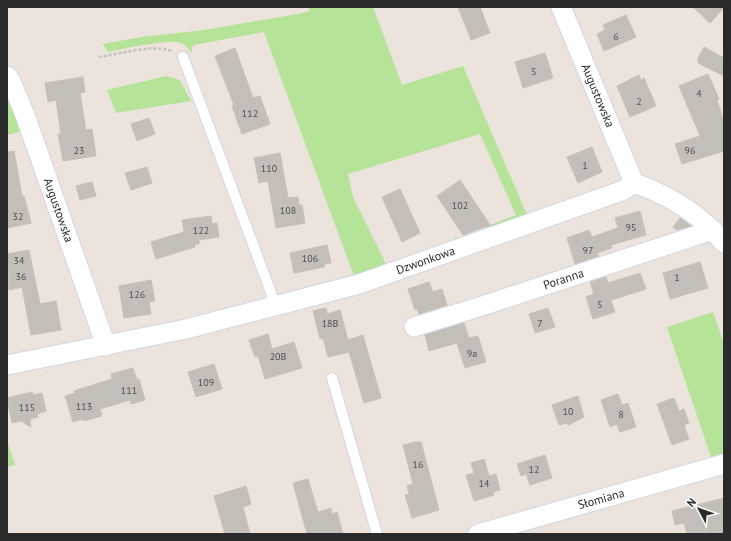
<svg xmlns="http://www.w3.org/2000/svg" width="731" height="541" font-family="'PT Sans',sans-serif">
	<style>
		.green { fill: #b5e398 }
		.building { fill: #c4beb8; stroke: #c7c0b5 }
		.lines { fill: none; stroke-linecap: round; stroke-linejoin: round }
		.service-casing { stroke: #d1d5e3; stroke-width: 12 }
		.minor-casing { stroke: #d1d5e3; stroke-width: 21 }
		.path { stroke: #c3c3c3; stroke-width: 2.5; stroke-dasharray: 3 2; stroke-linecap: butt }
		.service { stroke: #fff; stroke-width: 10 }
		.minor { stroke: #fff; stroke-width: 19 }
		.labels { text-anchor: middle; stroke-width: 4; stroke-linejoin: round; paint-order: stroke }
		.number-label { font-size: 10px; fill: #504f4e }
		.street-label { font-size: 12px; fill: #2a2a2a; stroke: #fff }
	</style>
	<rect width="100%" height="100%" fill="#ece4dc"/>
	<path class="green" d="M309,7H373L402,85L463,66L527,215C506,224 484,242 461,244L453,236L467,241L490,225L516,215L480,134L348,174L353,197L386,264L354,276L264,32L193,45L191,53C188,48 186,45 180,43C168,39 122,49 108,52L103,44L141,37L204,30L309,12Z
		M166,76L180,80L191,101L116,113L107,90Z
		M7,91L23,131L7,135Z
		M713,312L724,344V453L711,457L667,327Z
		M7,440L15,465L7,467Z"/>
	<path class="building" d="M458,7H480L490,33L471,40Z
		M693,7H724V8L710,23Z
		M626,15L636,37L604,51L597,34L605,30L603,25Z
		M704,47L724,58V76L698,63V58Z
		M235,48L253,98L260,96L270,124L242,134L232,106L234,105L215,56Z
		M545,53L553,78L523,88L515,62Z
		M708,74L719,99L717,100L724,122V151L682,164L675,144L700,136L679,86Z
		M639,75L641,80L644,78L656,106L630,117L617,86Z
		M83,77L85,92L80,93L86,130L92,129L96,156L63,161L58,134H61L56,100L48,102L45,83Z
		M149,118L155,134L137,141L131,124Z
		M592,147L602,172L578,183L567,157Z
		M14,151L22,196H24L31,223L7,228V152Z
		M280,153L288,198L298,197L299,205H302L305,223L276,228L268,181L259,183L254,158Z
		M147,167L152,183L131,190L125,173Z
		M460,180L490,225L463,235L437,196Z
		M92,182L96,196L80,200L76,186Z
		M400,189L420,233L402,242L382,197Z
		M640,211L646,235L611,245L612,248L597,253L599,256L575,264L567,238L589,230L592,237L618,228L615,218Z
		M211,216L212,224L217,223L219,237L199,240V244H195V247L156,259L151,242L184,232L182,220Z
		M680,218L688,224L691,226L677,230L673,227Z
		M327,245L331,263L324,264V267L294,273L290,253Z
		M29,250L40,304L56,301L61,330L31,335L22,287L9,290L7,254Z
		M700,262L708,288L670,299L663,273Z
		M640,273L646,289L611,300L615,312L593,319L586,297L594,294L590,282L606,277L608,283Z
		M151,280L155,301L149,302L151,314L124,318L119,286Z
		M429,282L433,292L442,289L447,305L419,314L417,309L415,310L408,289Z
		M326,308L327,314L340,310L348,340L363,335L381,398L364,403L349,352L328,357L323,338L320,339L313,311Z
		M548,308L555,327L535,333L529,314Z
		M464,323L469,338L478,336L486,362L465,368L457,343L429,351L425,335Z
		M268,334L272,349L294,342L302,368L265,379L258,356L255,357L249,340Z
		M214,364L222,389L196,397L188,372Z
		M133,368L137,380L139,379L145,400L131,404L130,400L100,409L102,416L84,421L83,419L73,422L65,396L75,393L74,391L112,379L111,374Z
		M32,392L33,395L42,393L46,411L37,414L38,417L30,419L31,427L21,421L12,423L7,398Z
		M618,394L622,405L628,403L636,427L620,432L617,424L610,427L601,400Z
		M578,396L584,417L569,425L566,423L559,425L552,405Z
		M674,398L679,411L684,409L689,423L684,425L689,439L672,445L657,404Z
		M415,442H421L439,510L412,518L405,495L409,494L407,486L413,484L403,445Z
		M545,455L552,478L530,485L526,474L521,476L517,464Z
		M484,459L489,476L496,474L500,490L493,492L494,495L474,501L466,475L474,473L471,463Z
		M308,479L318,512L331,508L332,514L337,512L343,534H307L293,483Z
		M246,486L251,504L243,507L250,534H225L214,496Z
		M724,498V534H687L684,523L675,525L672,511Z"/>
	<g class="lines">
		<defs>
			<path id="service" d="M183,57L276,306
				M332,378L377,534"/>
			<g id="minor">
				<path id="s1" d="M561,7L634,183"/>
				<path id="s2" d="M7,76L11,81L25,115L106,346"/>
				<path id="s3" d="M414,327L482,306L713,230"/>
				<path id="s4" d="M7,365L186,329L359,284L624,190L634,183C669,195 701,215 724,243"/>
				<path id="s5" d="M478,534L724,464"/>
			</g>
		</defs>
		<use href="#service" class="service-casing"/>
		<use href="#minor" class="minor-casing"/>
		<path class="path" d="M99,57C121,54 150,44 172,51"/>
		<use href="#service" class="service"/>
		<use href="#minor" class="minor"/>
	</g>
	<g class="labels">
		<g class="number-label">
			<text x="616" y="40">6</text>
			<text x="534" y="75">5</text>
			<text x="699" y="97">4</text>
			<text x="639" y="105">2</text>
			<text x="250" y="117">112</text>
			<text x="79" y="154">23</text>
			<text x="690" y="154">96</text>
			<text x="585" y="169">1</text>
			<text x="269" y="172">110</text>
			<text x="460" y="209">102</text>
			<text x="288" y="214">108</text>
			<text x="18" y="220">32</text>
			<text x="631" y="231">95</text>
			<text x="201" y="234">122</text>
			<text x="588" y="254">97</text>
			<text x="310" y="262">106</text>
			<text x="19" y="264">34</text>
			<text x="21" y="280">36</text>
			<text x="677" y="281">1</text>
			<text x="137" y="298">126</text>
			<text x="600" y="308">5</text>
			<text x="330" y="327">18B</text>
			<text x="540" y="327">7</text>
			<text x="472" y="357">9a</text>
			<text x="278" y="360">20B</text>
			<text x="206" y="386">109</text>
			<text x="129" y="394">111</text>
			<text x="84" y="410">113</text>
			<text x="27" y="411">115</text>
			<text x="568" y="415">10</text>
			<text x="621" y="418">8</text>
			<text x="418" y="468">16</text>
			<text x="534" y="473">12</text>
			<text x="484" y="487">14</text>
		</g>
		<g class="street-label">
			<text dy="4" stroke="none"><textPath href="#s1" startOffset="96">Augustowska</textPath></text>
			<text dy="4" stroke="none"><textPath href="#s2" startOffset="144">Augustowska</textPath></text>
			<text dy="4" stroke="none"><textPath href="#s4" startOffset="432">Dzwonkowa</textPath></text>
			<text dy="4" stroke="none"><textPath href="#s3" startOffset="157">Poranna</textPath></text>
			<text dy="4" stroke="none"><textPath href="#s5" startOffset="128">Słomiana</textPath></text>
		</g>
	</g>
	<rect width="731" height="541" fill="none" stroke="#2a2a2a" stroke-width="16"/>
	<g transform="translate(699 509) rotate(311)" stroke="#ffffff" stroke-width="3" paint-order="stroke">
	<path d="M0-3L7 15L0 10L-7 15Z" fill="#2a2a2a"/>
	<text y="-6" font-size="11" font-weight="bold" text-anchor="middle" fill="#2a2a2a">N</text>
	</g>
</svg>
